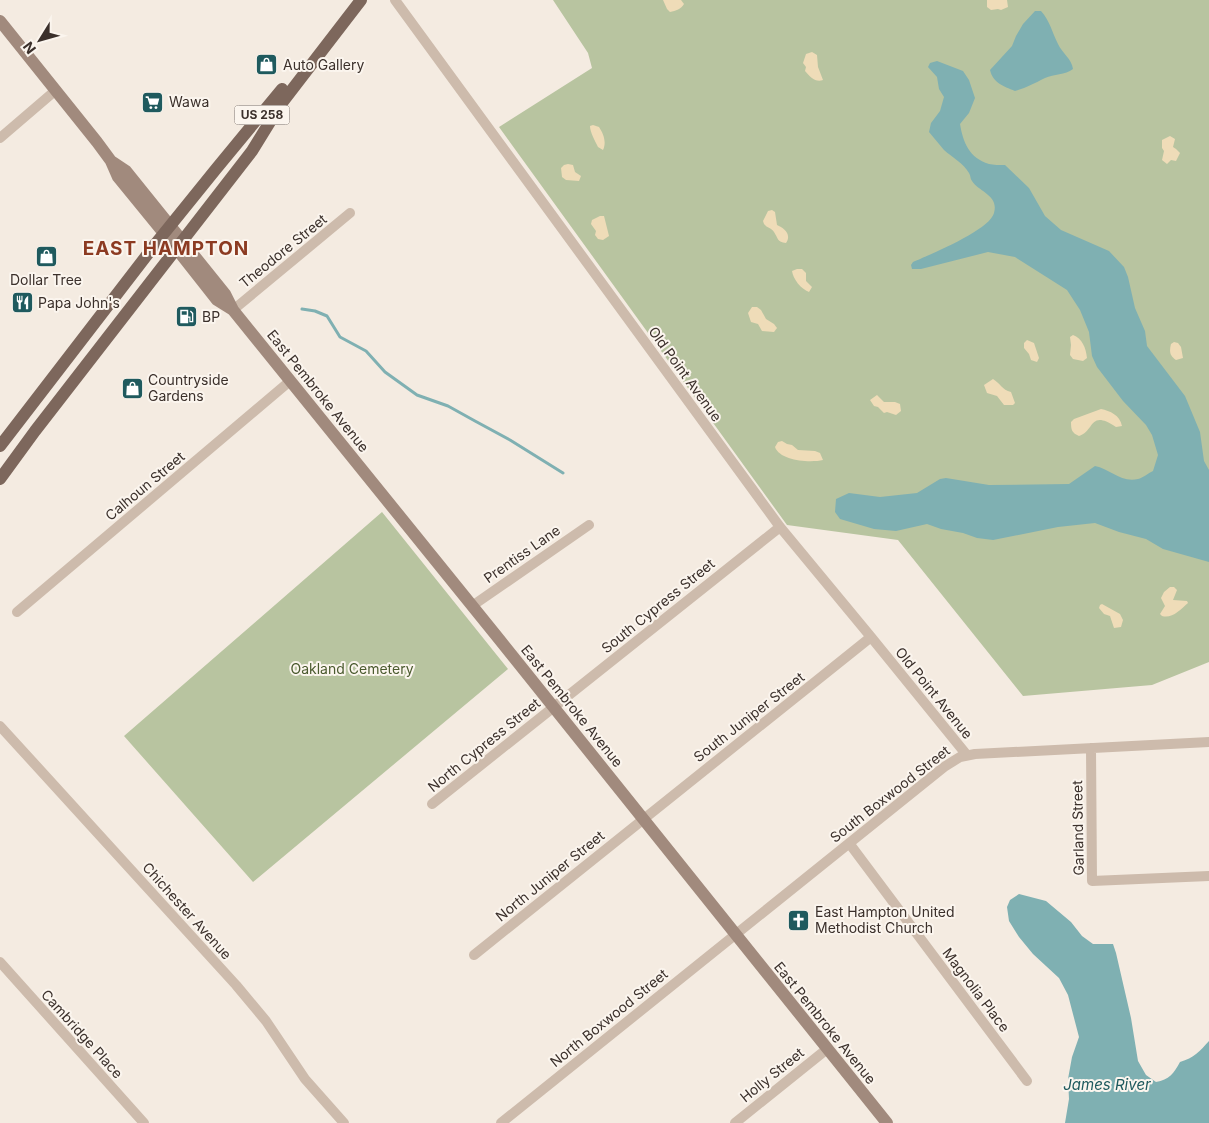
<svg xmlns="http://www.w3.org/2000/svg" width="1209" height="1123" font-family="Inter,sans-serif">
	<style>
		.green { fill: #b8c4a0 }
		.sand { fill: #efdcb8 }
		.water { fill: #7fb0b2 }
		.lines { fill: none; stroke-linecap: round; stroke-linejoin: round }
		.stream { stroke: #7fb0b2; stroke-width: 3 }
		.street { stroke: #cdbbac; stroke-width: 10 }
		.secondary { stroke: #a18a7d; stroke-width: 12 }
		.primary { stroke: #7d675c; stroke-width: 12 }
		.labels { text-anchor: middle; stroke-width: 4; stroke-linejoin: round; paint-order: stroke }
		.shield { fill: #fbf5ee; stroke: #756b66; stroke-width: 1 }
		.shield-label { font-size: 12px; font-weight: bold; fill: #3b302b }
		.poi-label { font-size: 14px; fill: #3b302b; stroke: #fbf5ee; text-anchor: start }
		.street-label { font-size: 14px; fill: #3b302b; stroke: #fbf5ee }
		.park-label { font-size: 14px; fill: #4a5a2e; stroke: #fbf5ee }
		.water-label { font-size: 15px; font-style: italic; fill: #1f5a5e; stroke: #fbf5ee }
		.district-label { font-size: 19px; font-weight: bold; letter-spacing: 1px; fill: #8c3b22; stroke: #fbf5ee }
	</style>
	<rect width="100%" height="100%" fill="#f4ebe1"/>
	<path class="green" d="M553,0H1209V662L1152,685L1023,696L898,540L787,525L499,127L592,68L588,53Z
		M382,512L508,669L253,882L124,736Z"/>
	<path class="sand" d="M663,0H681L684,4C681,9 676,11 670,12L667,9Z
		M987,0H1007L1008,7L1001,10L998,9L991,10L987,7Z
		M812,52L817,55L818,67L823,80C816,83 810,77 805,71L806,67L803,63L806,54Z
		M593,125L599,127C603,133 607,142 603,150L598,147C595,141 590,132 590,126Z
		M1170,136L1175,139L1173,147L1176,149L1180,153L1176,161L1171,160L1167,164L1162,160L1164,151L1162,148V140Z
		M568,164L573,165L575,172L581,176L579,181L566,180L562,177L561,168L564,165Z
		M772,210L775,212L777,225C784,228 792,234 786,243C777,242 778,238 774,232C772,228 767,228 764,224L763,221L768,211Z
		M600,216H604L609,236L603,240L598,239L595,235L596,231L591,224L592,220Z
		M797,269H802L806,273V281L812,287L809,292C801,289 793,279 792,271Z
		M752,307H757L761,310L766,319L774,324L777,328L774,332L762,331L758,324L751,322L748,313Z
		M1073,335C1082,338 1086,348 1087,358L1083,361L1073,359L1070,355L1071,345L1070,337Z
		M1027,340L1034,343L1039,358L1037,362L1031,360L1029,354L1024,348V343Z
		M1174,342L1178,343L1181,347L1183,358L1176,360C1170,356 1169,352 1171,344Z
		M993,379C1000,383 1002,390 1011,392L1015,403L1013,405H1004L997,396L987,393L984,385Z
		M877,395L884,402H895L900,404L901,411L896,415L887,412L884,413L878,407L874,406L870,400Z
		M1101,409C1110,411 1120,415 1122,426L1116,427C1089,409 1095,431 1079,436C1072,433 1071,430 1071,422L1074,419Z
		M782,441L787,444L792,445L798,450L815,451L820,453L823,460C810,463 780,461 775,447L778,442Z
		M1170,587H1174L1177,590L1173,600L1187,601L1188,603C1180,610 1172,619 1162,616L1160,614L1165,606L1161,598L1164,592Z
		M1102,604L1120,614L1123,620L1121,627L1114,628L1110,616L1104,614L1099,608L1100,605Z"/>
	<path class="water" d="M1035,11H1041C1050,21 1052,32 1058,44C1062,53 1072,59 1073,69C1065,75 1054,74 1045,78C1033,84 1028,87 1015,91C1003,86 993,83 990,70L1012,46L1016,36L1023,24Z
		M937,61L963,71L969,80L975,98L969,113L960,124C963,142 969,158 989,164C993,165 1000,165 1005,165L1029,188L1045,216L1061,230L1109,251L1124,267L1128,277L1135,308L1145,331L1147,346L1185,396L1200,432L1204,461L1209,470V562L1163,549L1146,539L1119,532L1095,523L1058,527L993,540L977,538L963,533L941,529L927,524L896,531L874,529L840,519L835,512L836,499L849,493L880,497L917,493L940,479L946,478L989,485L1069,484L1095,466C1110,469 1121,483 1138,479C1143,478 1148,473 1153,471L1158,455L1152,435L1146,425L1123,401L1097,367L1092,356L1089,332L1080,310L1067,290L1015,257L988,252L921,269H912L911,265L913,262C929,255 990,230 994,213C999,195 979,192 972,181C970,179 971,176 969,173C964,164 952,157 944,150C939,144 934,138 929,132L931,123L940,111L944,97L939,89L937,77L928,67L930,63Z
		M1019,894L1046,901L1071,922L1082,936L1093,944H1113L1116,953L1131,1018L1138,1061L1146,1075L1156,1082C1169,1080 1174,1073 1180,1062C1194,1058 1200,1051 1209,1041V1123H1065L1069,1099L1068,1079L1072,1057L1079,1037L1068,995L1059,978L1033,954L1019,937L1009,921L1007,907L1010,900Z"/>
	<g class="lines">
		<path class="stream" d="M302,309L315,311L327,316L340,337L366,351L385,372L417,395L448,406L475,421L510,440L563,473"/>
		<path class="street" d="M395,0L780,527L871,637L966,754
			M0,138L56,90
			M233,310L350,213
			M472,606L589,525
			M17,612L290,381
			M0,726L236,985L266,1021L305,1079L344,1123
			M1091,748L1092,881L1209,876
			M432,804L780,527
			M849,843L1027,1081
			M474,955L871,637
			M0,962L144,1123
			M501,1123L944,767L960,757L975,754L1209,742
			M735,1123L827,1049"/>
		<path class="secondary" d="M0,21L97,142L111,161L118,177L176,248L217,300L233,310
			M111,161L126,171L225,294L233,310L499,639L887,1123"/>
		<path class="primary" d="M0,446L157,242L216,169L282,89
			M0,479L35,431L252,151L281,104L361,0"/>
	</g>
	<defs>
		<symbol id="shop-square" viewBox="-11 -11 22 22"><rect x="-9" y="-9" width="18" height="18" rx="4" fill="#1f5a5e" stroke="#fbf5ee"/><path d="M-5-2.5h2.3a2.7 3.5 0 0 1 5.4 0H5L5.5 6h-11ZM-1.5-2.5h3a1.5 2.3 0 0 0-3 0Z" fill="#fff"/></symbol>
		<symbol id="supermarket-square" viewBox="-11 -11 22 22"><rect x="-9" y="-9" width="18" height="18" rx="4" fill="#1f5a5e" stroke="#fbf5ee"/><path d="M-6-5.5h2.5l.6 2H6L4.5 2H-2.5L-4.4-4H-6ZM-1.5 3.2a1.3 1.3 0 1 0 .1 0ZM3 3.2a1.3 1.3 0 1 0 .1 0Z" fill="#fff"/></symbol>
		<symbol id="restaurant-square" viewBox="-11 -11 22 22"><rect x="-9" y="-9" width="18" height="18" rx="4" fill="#1f5a5e" stroke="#fbf5ee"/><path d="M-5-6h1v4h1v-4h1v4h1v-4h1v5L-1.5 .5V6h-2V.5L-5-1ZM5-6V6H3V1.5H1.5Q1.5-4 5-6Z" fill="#fff"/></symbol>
		<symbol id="fuel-square" viewBox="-11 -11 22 22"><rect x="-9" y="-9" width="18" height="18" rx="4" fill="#1f5a5e" stroke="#fbf5ee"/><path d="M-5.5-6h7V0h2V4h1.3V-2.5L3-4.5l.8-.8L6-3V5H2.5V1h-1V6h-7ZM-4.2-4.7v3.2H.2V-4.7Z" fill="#fff"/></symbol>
		<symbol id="church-square" viewBox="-11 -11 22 22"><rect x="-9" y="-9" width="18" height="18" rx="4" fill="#1f5a5e" stroke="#fbf5ee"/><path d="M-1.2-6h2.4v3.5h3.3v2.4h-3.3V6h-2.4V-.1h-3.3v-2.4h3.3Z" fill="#fff"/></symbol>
	</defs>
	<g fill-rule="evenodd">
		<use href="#shop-square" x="254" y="52" width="25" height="25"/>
		<use href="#supermarket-square" x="140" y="90" width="25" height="25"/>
		<use href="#shop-square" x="34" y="244" width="25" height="25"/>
		<use href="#restaurant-square" x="10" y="290" width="25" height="25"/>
		<use href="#fuel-square" x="174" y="304" width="25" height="25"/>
		<use href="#shop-square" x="120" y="376" width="25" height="25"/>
		<use href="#church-square" x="786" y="908" width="25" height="25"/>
	</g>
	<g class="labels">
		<rect class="shield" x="234.5" y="105.5" width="55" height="19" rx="4"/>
		<g class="shield-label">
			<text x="262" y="119">US 258</text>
		</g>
		<g class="poi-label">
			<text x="283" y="70">Auto Gallery</text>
			<text x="169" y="107">Wawa</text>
			<text x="46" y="285" text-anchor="middle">Dollar Tree</text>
			<text x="38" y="308">Papa John's</text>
			<text x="202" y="322">BP</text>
			<text x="148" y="385">Countryside<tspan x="148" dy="16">Gardens</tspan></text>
			<text x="815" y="917">East Hampton United<tspan x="815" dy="16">Methodist Church</tspan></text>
		</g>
		<g class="street-label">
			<text transform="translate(283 251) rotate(-39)" y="5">Theodore Street</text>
			<text transform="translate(685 374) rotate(54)" y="5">Old Point Avenue</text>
			<text transform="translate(318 391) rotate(51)" y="5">East Pembroke Avenue</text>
			<text transform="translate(145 486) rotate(-40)" y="5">Calhoun Street</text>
			<text transform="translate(522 554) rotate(-35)" y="5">Prentiss Lane</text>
			<text transform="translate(658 606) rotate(-39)" y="5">South Cypress Street</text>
			<text transform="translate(934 693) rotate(51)" y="5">Old Point Avenue</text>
			<text transform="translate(572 706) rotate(51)" y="5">East Pembroke Avenue</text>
			<text transform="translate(749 717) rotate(-38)" y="5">South Juniper Street</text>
			<text transform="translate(484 745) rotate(-39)" y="5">North Cypress Street</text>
			<text transform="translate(890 794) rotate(-38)" y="5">South Boxwood Street</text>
			<text transform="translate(1078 828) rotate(-91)" y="5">Garland Street</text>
			<text transform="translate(550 876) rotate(-39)" y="5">North Juniper Street</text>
			<text transform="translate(187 911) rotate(48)" y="5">Chichester Avenue</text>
			<text transform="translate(976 990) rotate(53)" y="5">Magnolia Place</text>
			<text transform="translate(609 1018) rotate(-39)" y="5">North Boxwood Street</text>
			<text transform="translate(825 1023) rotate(51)" y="5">East Pembroke Avenue</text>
			<text transform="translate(82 1034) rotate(48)" y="5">Cambridge Place</text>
			<text transform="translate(772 1075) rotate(-39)" y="5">Holly Street</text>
		</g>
		<g class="park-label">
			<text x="352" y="674">Oakland Cemetery</text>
		</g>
		<g class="water-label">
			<text x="1107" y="1090">James River</text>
		</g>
		<g class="district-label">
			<text x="166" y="255">EAST HAMPTON</text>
		</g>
	</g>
	<g transform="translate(40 40) rotate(233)" stroke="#fbf5ee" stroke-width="4" paint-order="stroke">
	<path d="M0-4L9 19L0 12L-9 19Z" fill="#3b302b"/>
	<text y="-8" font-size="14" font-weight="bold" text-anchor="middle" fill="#3b302b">N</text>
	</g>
</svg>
